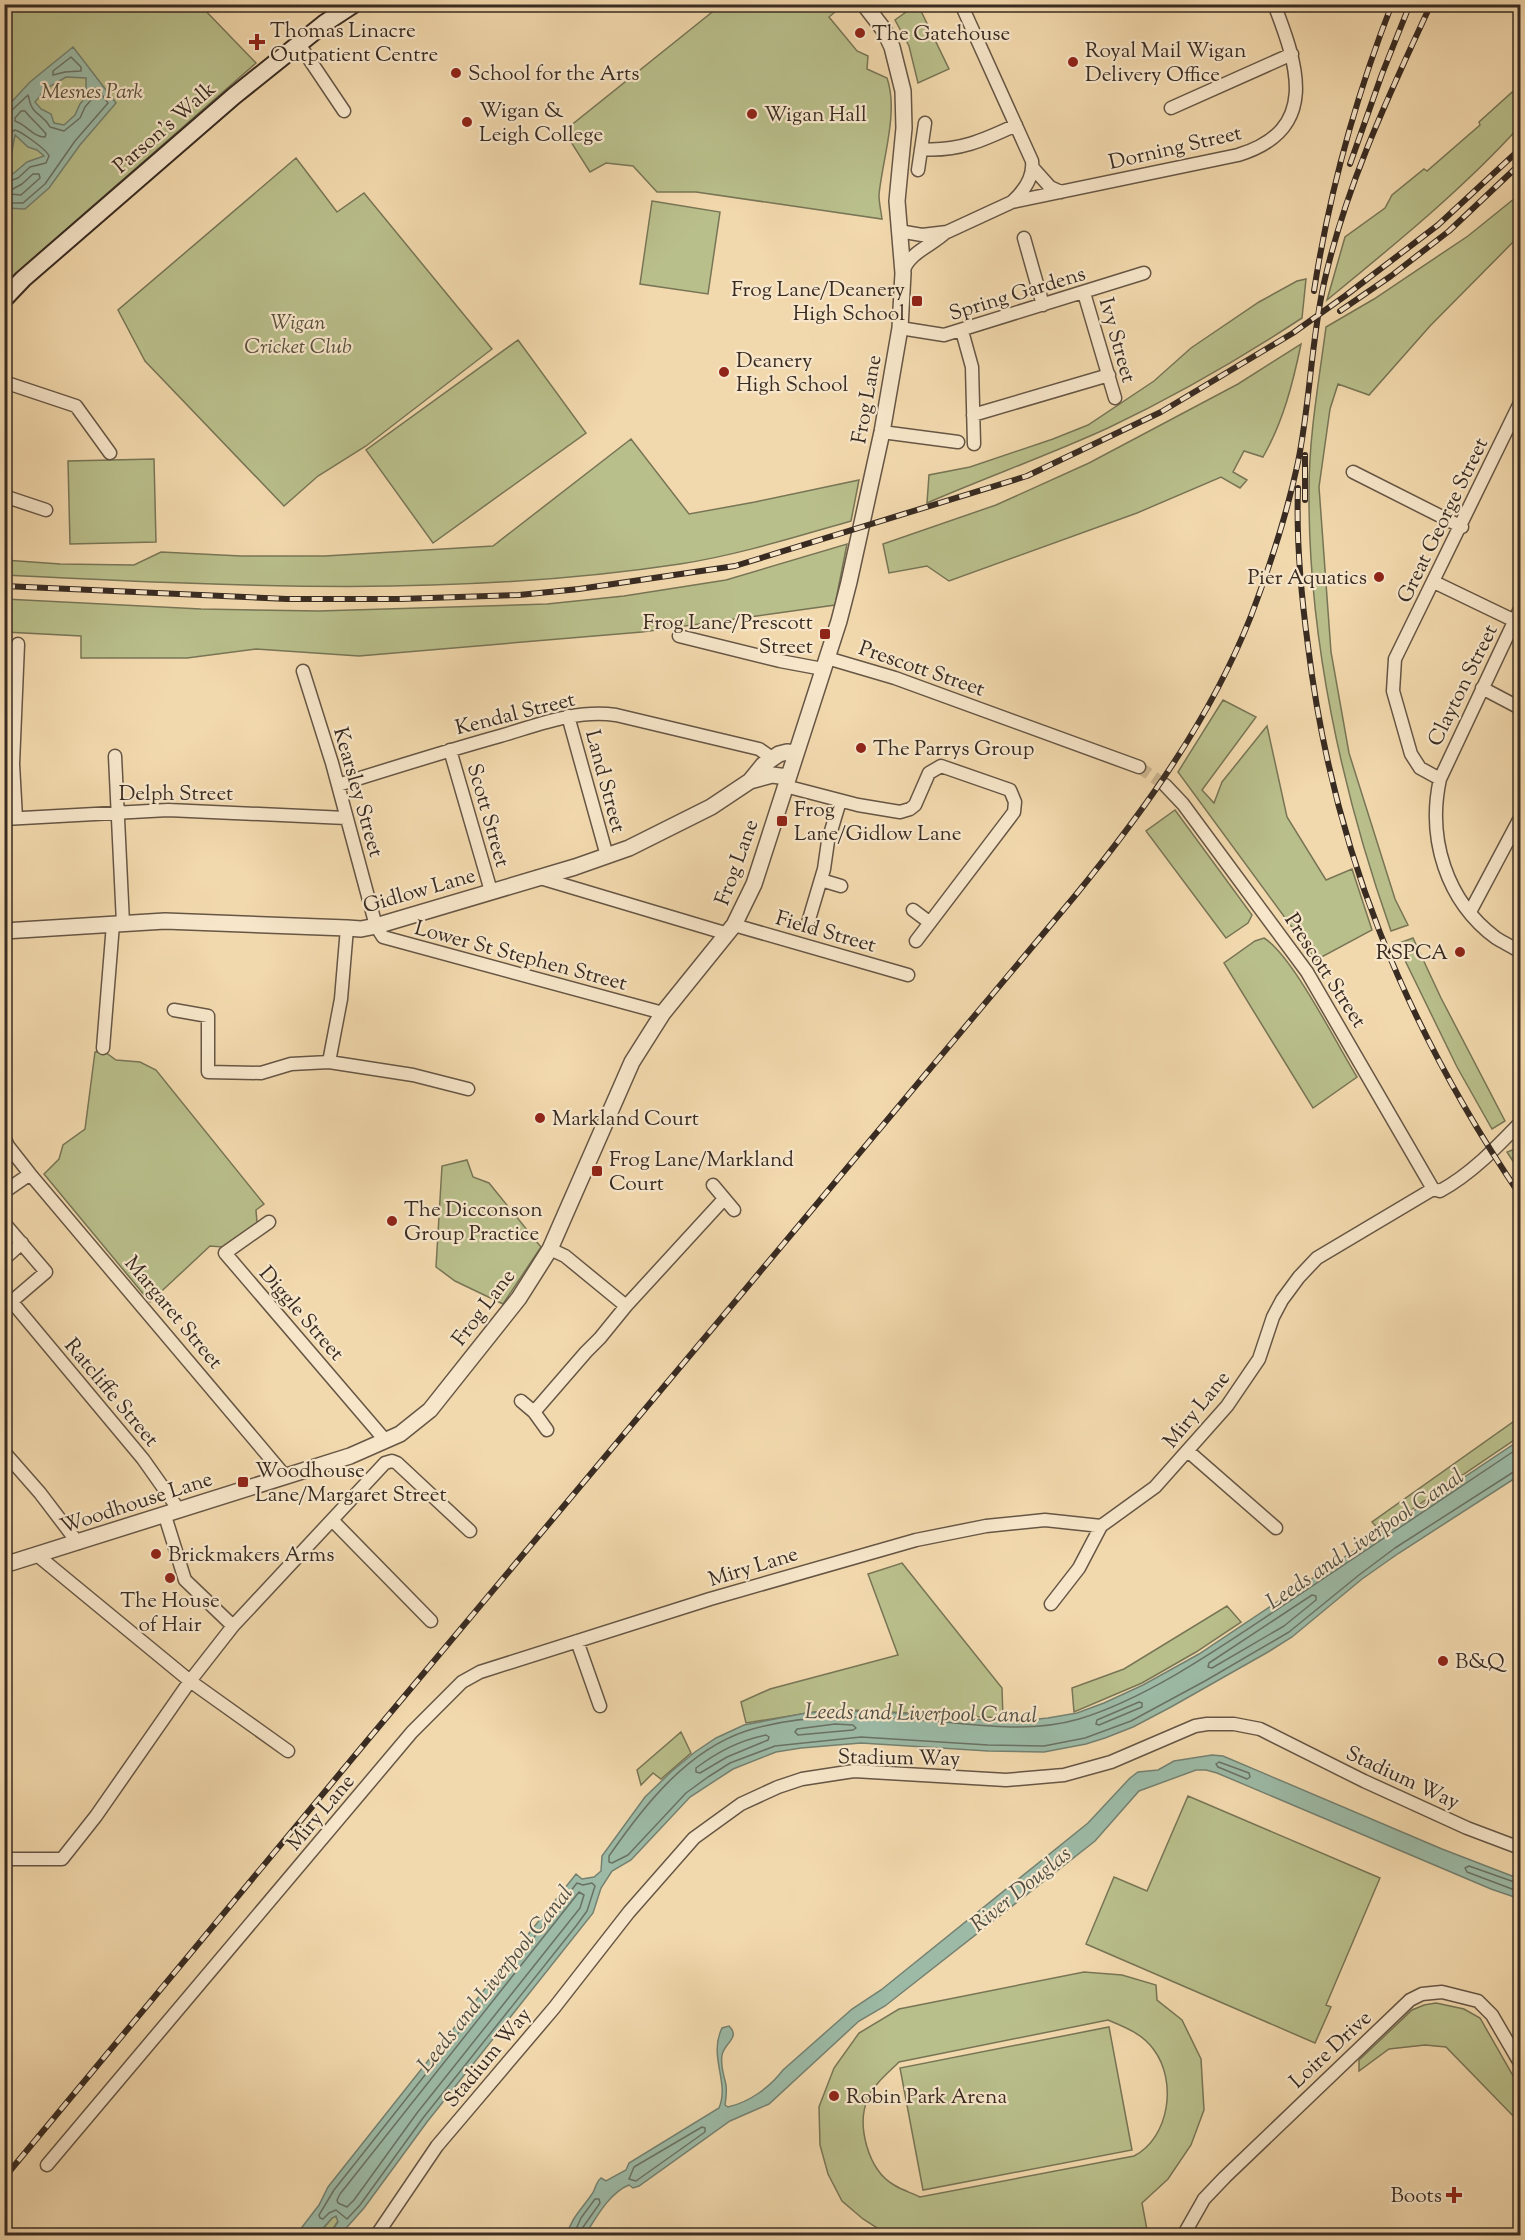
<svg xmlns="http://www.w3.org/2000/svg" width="1525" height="2240" font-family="'Sorts Mill Goudy',serif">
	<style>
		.green { fill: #b9bf8b; stroke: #787556; stroke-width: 1.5; fill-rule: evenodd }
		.water { fill: #9cbaa6; stroke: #748171; stroke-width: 1.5; fill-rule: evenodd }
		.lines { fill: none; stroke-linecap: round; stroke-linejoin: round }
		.shore { stroke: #6a7264; stroke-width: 1.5 }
		.minor-tunnel { stroke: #cdb691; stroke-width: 12; stroke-dasharray: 12 6; stroke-linecap: butt }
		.minor-casing { stroke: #665645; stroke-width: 15 }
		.tertiary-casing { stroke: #665645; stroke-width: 18 }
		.secondary-casing { stroke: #382b22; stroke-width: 20 }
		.minor { stroke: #f7e6ca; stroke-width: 12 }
		.tertiary { stroke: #f7e6ca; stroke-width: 15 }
		.secondary { stroke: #f7e6ca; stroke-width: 16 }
		.rail-casing { stroke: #382b22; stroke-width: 6 }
		.rail { stroke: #f7e6ca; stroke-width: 4; stroke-dasharray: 11; stroke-linecap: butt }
		.poi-dot { fill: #8f2418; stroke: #f7e6ca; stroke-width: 2 }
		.labels { text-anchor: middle; stroke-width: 4.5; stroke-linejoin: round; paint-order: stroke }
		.poi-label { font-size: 21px; fill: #382b22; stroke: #f7e6ca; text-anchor: start }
		.park-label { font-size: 21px; font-style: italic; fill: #58503c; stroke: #f7e6ca }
		.street-label { font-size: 21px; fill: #382b22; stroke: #f7e6ca }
		.water-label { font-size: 22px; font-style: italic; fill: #514f43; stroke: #f7e6ca }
	</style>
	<rect width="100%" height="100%" fill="#f2d9ad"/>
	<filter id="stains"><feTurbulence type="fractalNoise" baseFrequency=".00333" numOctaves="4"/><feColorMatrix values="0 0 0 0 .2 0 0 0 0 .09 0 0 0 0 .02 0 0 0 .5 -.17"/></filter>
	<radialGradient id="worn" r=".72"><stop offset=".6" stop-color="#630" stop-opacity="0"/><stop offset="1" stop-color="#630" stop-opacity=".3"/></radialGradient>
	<path class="green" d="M4,5H200L256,63L22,268L5,287Z
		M721,5L842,6L829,17L857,51L868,56L867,69L887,78C899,112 882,161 879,195C879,203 881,211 882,219L696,192H657L633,166L606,163L590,172L564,131Z
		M916,5H918L949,69L918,83L909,46L895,20Z
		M1520,85V126C1462,190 1394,245 1327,300L1345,237L1385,208L1392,195L1424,169L1427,171L1480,125L1479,122Z
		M296,158L337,212L364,193L492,349L366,446L318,476L284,506L145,361L118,310Z
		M1520,194V235L1430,326L1369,395L1338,384L1330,409L1319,487L1331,652L1349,753L1395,899L1408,925L1391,931C1342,792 1308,638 1309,490C1309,435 1319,381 1326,327L1374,299L1468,236Z
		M652,201L720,212L708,294L640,284Z
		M1306,279L1302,318C1241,358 1175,396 1108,428C1049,455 987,477 927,503L929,475L970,467L1053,439L1088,425L1154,381L1191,348L1259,302L1297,281Z
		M518,340L586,433L433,543L366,450Z
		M1301,344C1293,383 1283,422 1263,457L1244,451L1233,472L1247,480L1240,488L1221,477L1137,513L949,581L927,566L889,573L883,544L996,505L1089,463L1238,384Z
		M631,439L689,514L755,502L859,480L851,521C795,537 738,555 680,564C456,598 230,586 5,575V560L60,564L134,565L161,552L241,556H325L493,546Z
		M154,459L156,542L70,544L68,461Z
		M847,544L835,605L642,632L359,656L256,649L187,658H81V636L5,632V599L201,609L319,611L547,604L624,596L726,580Z
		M1223,700L1256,717L1202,790L1214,803L1222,782L1267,726L1287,817L1326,880L1352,869L1372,930L1316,960L1178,772Z
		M1175,810L1252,915L1248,923L1226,938L1146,831Z
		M1264,938C1293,956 1337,1045 1357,1077L1313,1108L1224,963L1255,941Z
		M1413,938L1441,998L1505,1121L1492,1129L1457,1067L1397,944Z
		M95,1052H105L116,1060L140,1062L156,1070L264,1204L256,1210L257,1223L223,1247L210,1246L150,1302L44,1174L59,1159L63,1145L85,1129Z
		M1520,1147V1172L1507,1152Z
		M467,1160L473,1177L489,1183L541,1247L503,1304L455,1281L436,1267L442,1166Z
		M1520,1417V1436L1380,1531L1372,1522Z
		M902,1563L1002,1688L1003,1718L833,1709L746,1723L741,1702L770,1689L898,1655L868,1574Z
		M1227,1606L1241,1622L1196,1652L1142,1683L1074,1712L1072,1688L1124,1669Z
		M681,1732L691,1753L661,1779L653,1773L641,1785L637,1770Z
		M1188,1796L1380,1878L1326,2005L1331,2007L1315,2043L1086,1944L1114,1877L1147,1891Z
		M1084,1972L1122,1975L1156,1985L1157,2000L1182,2020L1201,2059L1204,2110L1191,2145L1168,2179L1142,2203L1148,2235L973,2236V2234L888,2235L863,2219L842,2201L828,2174L820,2145L819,2107L834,2068L859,2033L899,2009ZM1108,2020C1125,2027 1143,2034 1154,2050C1177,2081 1170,2137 1134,2156L920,2197C912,2193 902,2190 894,2185C868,2170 856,2125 868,2098C874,2084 888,2073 899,2062Z
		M1436,2003L1464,2009L1480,2018L1520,2088V2119L1518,2121L1446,2047L1425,2045L1389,2049L1359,2071V2060L1412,2010L1424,2005Z
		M1109,2027L1132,2150L923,2190L900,2068Z
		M336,2216L338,2221L329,2235L317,2236L332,2218Z
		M742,2230L749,2235H688L690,2232Z"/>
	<path class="water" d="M73,47L116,103L80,145L49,188L25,209L5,208V178L14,173L27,162L44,156L37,150L28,147L15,135L11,156L5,170V109L30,82ZM66,77L86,78V97L80,104L75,115L64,125L54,123L51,114L41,109L35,102L47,88Z
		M1520,1440V1475L1399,1553L1362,1579L1292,1637L1268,1652L1171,1707L1133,1727L1105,1738L1086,1744L1044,1752L988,1751L861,1743L801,1748L776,1752L733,1769L690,1797L631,1860L612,1871L601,1888L593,1913L427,2122L364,2208L340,2235H329L338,2222L336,2216L332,2218L317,2235H296L319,2205L328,2187L576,1874L582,1879L594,1877L601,1871L602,1856L645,1797L672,1771L695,1752L716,1738L744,1725L806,1713L834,1711L881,1712L988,1720L1019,1721L1048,1718L1077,1713L1104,1703L1143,1685L1199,1654Z
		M1212,1755L1223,1756L1442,1849L1520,1879V1899L1491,1889L1217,1773L1206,1770H1196L1139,1791L1095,1841L885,2006L859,2021L769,2104L730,2121L639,2186L633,2188L629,2185C609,2193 596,2218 585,2235H567C571,2218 582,2209 592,2194C596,2189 595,2183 601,2178L606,2181L626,2170L629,2163L719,2108C730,2082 708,2057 722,2028L729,2026C741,2038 724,2043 722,2055C720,2067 724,2074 726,2085C727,2091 726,2098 725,2105L728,2107C750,2102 770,2087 783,2070L852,2009L881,1990L1088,1823L1130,1778L1138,1772L1158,1770L1174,1761Z"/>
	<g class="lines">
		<path class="shore" d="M71,57L81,67V71L65,72L53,75V71Z
			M21,111H25C32,120 39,125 46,134L45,137C33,137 27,125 15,121V118Z
			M4,113L11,111L28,95C30,100 29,104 33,109C40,118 44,116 50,127L64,131L80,118L85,107L91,100L94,88H97L108,103L75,141L45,184L23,203H4
			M4,155L8,134L15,130C22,132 47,150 49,156L46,163L30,167L18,178L4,183
			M33,174H39L40,178L21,195L10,194L11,190L22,184Z
			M1520,1447C1440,1500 1361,1554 1281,1607C1221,1647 1148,1698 1079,1719C1032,1733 981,1725 933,1721C872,1716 805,1712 746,1731C686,1751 643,1807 609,1856V1862L612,1863L628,1855L686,1793L708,1777L730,1763L775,1746L861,1737L988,1745L1044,1746L1085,1738L1131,1721L1205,1681L1289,1632L1359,1575L1395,1548L1515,1471L1520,1470
			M1312,1595L1316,1596V1600L1284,1626L1212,1668L1208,1667L1209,1663Z
			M1139,1702L1142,1703V1707L1099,1725L1096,1724L1097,1720Z
			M835,1724L853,1725L856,1728L853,1730L798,1735L795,1732L797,1729Z
			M766,1735L769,1737L768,1740L727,1757L700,1773L696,1772V1768C717,1752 740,1740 766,1735Z
			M1219,1762L1249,1773L1250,1777L1247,1779L1218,1767L1216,1764Z
			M577,1883L583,1885L592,1883L595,1886L587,1911L576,1926L423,2118L360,2205L347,2219L336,2210L329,2213L323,2219L320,2218L319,2215L334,2190Z
			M1520,1884L1469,1866L1465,1868L1467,1872L1520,1892
			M579,1892L584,1895L580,1908L417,2113L354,2200L347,2207L338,2203L337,2200L340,2194Z
			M702,2127L705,2128V2132L636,2181L629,2179L634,2167Z
			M573,2236L581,2218L595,2199H599L600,2203L581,2230V2236"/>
		<path class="minor-tunnel" d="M1139,767L1165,785"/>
		<defs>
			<path id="minor" d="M961,4L1032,161C1034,178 1024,191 1012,202
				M299,44L344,111
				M1171,108L1292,54
				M921,149C958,152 984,140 1016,125
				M1033,168L1050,187L1061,192
				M918,170L925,123
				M899,231L922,235L947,232L1012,202L1238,155C1320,130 1298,66 1274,4
				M1024,238L1043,305
				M903,272C909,252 932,246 946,232
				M1084,293L1115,398
				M900,328L944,335L1144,273
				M962,331L972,367L974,444
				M4,382L76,406L110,453
				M1520,403L1395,659L1393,691L1411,754L1420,768L1440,779C1427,838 1446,901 1496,938C1504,943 1513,947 1520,952
				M973,415L1109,375
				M882,432L958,442
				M1353,472L1462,527
				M4,496L46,510
				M1434,582L1515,621
				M679,636L780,661L823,669
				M827,658L895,678L1139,767
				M303,671L332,763L376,926L383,937L663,1013
				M1482,688L1520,708
				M568,716L607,856
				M450,750L491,891
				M115,756L123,923
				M1440,779L1520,609
				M338,785C392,768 446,751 500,736C538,725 576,709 616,715L759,749L772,758
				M1165,785L1183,804L1307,972L1433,1189
				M785,786L858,805L900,812L910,809L915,805L929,773L941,766L1010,790L1015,802L1014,812L916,941
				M16,818L13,764L18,644
				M4,819L168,810L346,818
				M537,877L728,934
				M821,880L841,886
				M913,910L929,922
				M1470,912L1520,818
				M734,925L908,975
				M807,926L824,869L828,841L840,801
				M174,1010L208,1016V1072L261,1073L291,1064L329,1062L341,999L347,928
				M103,1048L113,924
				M329,1062L413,1075L468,1089
				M4,1137L8,1146L30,1174L286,1477
				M713,1185L734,1210
				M4,1192L30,1174
				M269,1222L225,1253L385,1440
				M4,1223L46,1272L4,1308
				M550,1249L565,1256L626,1306
				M4,1259L22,1243
				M12,1302L143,1459L179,1510
				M521,1401L534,1412L547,1430
				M534,1412L586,1352L600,1338L626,1306L724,1199
				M4,1452L40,1493L78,1543
				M1189,1452L1276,1528
				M165,1516L185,1580L233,1626
				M332,1520L431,1621
				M37,1555L190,1681L288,1751
				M1051,1604L1079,1568L1101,1526
				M577,1641L600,1706
				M4,1859H62L96,1816L190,1681L233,1626L385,1463L392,1461L397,1463L470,1531
				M47,2165L412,1732L462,1682L480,1672L710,1599L916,1540L986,1526L1045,1520L1101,1526L1155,1487L1227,1406L1259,1359L1273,1317L1282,1300L1299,1277L1317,1258L1433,1189L1440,1191C1471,1174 1496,1148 1520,1123
				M376,2236L437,2146L554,2008L629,1912L694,1838L741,1804L778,1787L802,1779L854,1771L1006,1780L1064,1775L1111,1762L1195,1726L1207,1724H1234L1260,1729L1364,1781L1467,1828L1520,1848
				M1183,2236L1204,2199L1225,2177L1410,2000L1422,1994L1442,1992L1478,2001L1492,2015L1520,2063"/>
			<path id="tertiary" d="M750,781L772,775L788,777
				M4,931L165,921L347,928L361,929L376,926L575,867L629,848L711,807L750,781L763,765L779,754L787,752L796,753
				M4,1565L350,1456L400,1434L430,1410L519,1298L550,1249L632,1062L663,1013L734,925L754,884L839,621L849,582L882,432L900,328L903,273L897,201L904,128L903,91L892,47L884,30L864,4"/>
			<path id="secondary" d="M4,299L23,279L234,96L325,23L354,4"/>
		</defs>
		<use href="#minor" class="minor-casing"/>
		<use href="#tertiary" class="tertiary-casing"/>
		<use href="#secondary" class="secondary-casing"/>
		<use href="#minor" class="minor"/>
		<use href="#tertiary" class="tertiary"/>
		<use href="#secondary" class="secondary"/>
		<defs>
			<path id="rail" d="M1350,164L1382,74L1410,4
				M1314,291C1329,194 1356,96 1392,4
				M1340,311L1391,276L1449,231L1520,164
				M1298,488C1296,541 1301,594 1308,646C1333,850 1405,1025 1520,1195
				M1305,500V455
				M4,586L287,599H400L519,595L579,589L735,566L1027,476L1161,412L1293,333L1345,296L1438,225L1520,149
				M4,2178L366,1742L1074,897C1144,811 1210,720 1251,616C1270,566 1287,514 1298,462C1310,403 1311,342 1324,283C1346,185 1389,95 1431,4"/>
		</defs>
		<use href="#rail" class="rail-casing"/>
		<use href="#rail" class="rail"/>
	</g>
	<g class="poi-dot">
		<circle cx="860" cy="33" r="6"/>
		<path d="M254 33h6v6h6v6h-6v6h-6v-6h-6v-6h6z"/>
		<circle cx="1073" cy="62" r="6"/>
		<circle cx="456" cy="73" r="6"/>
		<circle cx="752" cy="114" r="6"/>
		<circle cx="467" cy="122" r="6"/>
		<rect x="911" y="295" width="12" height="12" rx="3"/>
		<circle cx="724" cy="372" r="6"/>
		<circle cx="1379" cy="577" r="6"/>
		<rect x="819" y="628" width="12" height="12" rx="3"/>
		<circle cx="861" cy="748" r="6"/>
		<rect x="776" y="815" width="12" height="12" rx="3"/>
		<circle cx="1460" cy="952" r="6"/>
		<circle cx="540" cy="1118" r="6"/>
		<rect x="591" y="1165" width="12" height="12" rx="3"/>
		<circle cx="392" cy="1221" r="6"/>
		<rect x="237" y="1476" width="12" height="12" rx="3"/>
		<circle cx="156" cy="1554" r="6"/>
		<circle cx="170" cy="1578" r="6"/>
		<circle cx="1443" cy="1661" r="6"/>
		<circle cx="834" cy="2096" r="6"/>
		<path d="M1451 2186h6v6h6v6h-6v6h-6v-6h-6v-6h6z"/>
	</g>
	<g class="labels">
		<g class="poi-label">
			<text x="270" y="37">Thomas Linacre<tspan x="270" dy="24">Outpatient Centre</tspan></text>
			<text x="872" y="40">The Gatehouse</text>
			<text x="1085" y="57">Royal Mail Wigan<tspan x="1085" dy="24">Delivery Office</tspan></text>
			<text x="468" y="80">School for the Arts</text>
			<text x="479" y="117">Wigan &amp;<tspan x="479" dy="24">Leigh College</tspan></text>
			<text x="764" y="121">Wigan Hall</text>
			<text x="905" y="296" text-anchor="end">Frog Lane/Deanery<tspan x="905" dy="24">High School</tspan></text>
			<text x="736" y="367">Deanery<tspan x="736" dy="24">High School</tspan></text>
			<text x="1367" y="584" text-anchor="end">Pier Aquatics</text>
			<text x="813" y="629" text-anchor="end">Frog Lane/Prescott<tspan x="813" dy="24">Street</tspan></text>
			<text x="873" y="755">The Parrys Group</text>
			<text x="794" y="816">Frog<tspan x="794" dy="24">Lane/Gidlow Lane</tspan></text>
			<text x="1448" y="959" text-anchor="end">RSPCA</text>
			<text x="552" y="1125">Markland Court</text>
			<text x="609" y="1166">Frog Lane/Markland<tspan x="609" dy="24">Court</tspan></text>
			<text x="404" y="1216">The Dicconson<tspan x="404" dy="24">Group Practice</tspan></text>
			<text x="255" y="1477">Woodhouse<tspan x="255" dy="24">Lane/Margaret Street</tspan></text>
			<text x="168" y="1561">Brickmakers Arms</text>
			<text x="170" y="1607" text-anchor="middle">The House<tspan x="170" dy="24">of Hair</tspan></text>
			<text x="1455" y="1668">B&amp;Q</text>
			<text x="846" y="2103">Robin Park Arena</text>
			<text x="1442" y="2202" text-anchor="end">Boots</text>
		</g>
		<g class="park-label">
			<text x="92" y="98">Mesnes Park</text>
			<text x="298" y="329">Wigan<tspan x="298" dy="24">Cricket Club</tspan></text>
		</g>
		<g class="street-label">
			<text transform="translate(164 127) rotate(-41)" y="7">Parson's Walk</text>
			<text transform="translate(1175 147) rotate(-13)" y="7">Dorning Street</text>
			<text transform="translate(1017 293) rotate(-17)" y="7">Spring Gardens</text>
			<text transform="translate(1118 340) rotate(74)" y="7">Ivy Street</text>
			<text transform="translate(866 399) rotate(-80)" y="7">Frog Lane</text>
			<text transform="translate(1442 520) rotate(-64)" y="7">Great George Street</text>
			<text transform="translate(922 668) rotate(19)" y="7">Prescott Street</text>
			<text transform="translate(1462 685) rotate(-64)" y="7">Clayton Street</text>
			<text transform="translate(515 713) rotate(-14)" y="7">Kendal Street</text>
			<text transform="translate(606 781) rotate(75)" y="7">Land Street</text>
			<text transform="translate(359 792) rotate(74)" y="7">Kearsley Street</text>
			<text x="176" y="800">Delph Street</text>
			<text transform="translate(489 815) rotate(74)" y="7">Scott Street</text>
			<text transform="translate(736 862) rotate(-70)" y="7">Frog Lane</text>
			<text transform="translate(419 890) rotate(-16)" y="7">Gidlow Lane</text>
			<text transform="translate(826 931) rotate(16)" y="7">Field Street</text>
			<text transform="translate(521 955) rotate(15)" y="7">Lower St Stephen Street</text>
			<text transform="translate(1326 970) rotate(57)" y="7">Prescott Street</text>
			<text transform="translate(483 1307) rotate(-53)" y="7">Frog Lane</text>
			<text transform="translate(174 1312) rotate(50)" y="7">Margaret Street</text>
			<text transform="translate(302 1313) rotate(49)" y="7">Diggle Street</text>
			<text transform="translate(112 1392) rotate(50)" y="7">Ratcliffe Street</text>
			<text transform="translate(1196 1409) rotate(-51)" y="7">Miry Lane</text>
			<text transform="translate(136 1502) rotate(-18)" y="7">Woodhouse Lane</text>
			<text transform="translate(753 1566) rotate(-17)" y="7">Miry Lane</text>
			<text transform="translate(899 1757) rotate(1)" y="7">Stadium Way</text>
			<text transform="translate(1403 1777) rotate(25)" y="7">Stadium Way</text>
			<text transform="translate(320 1812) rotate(-50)" y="7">Miry Lane</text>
			<text transform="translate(1330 2049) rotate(-43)" y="7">Loire Drive</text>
			<text transform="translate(487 2057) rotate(-50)" y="7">Stadium Way</text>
		</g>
		<g class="water-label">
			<text transform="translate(1364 1538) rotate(-34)" y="8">Leeds and Liverpool Canal</text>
			<text transform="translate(921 1712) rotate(1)" y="8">Leeds and Liverpool Canal</text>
			<text transform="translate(1020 1888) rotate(-39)" y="8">River Douglas</text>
			<text transform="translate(494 1978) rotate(-51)" y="8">Leeds and Liverpool Canal</text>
		</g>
	</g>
	<rect width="1525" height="2240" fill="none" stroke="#f2d9ad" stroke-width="24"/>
	<rect x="6" y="6" width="1513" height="2228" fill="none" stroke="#382b22" stroke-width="3"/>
	<rect x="12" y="12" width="1501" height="2216" fill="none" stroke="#382b22" stroke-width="1.5"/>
	<rect width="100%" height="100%" filter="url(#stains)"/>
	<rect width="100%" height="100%" fill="url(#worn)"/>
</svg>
